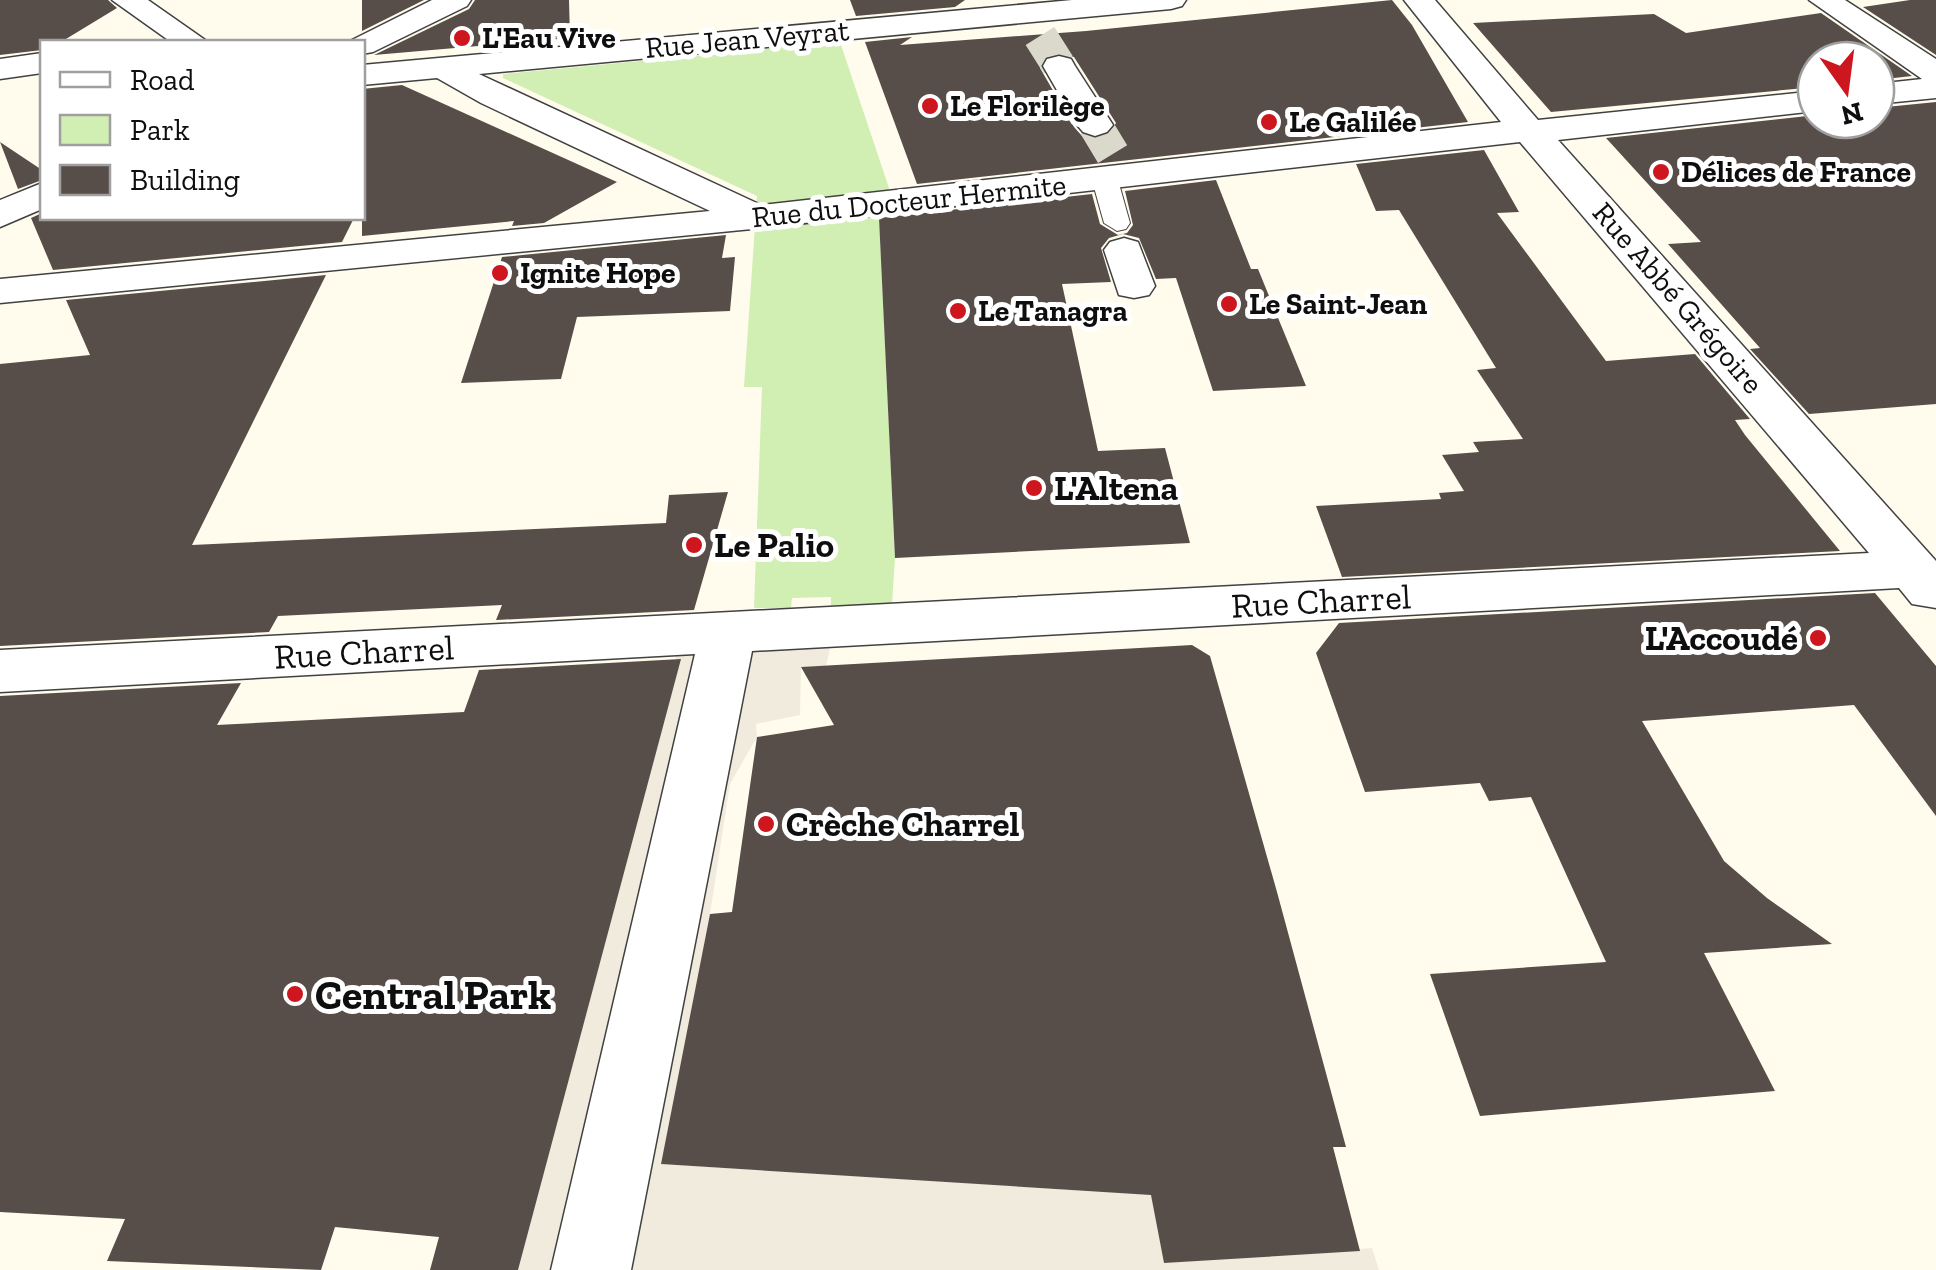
<svg xmlns="http://www.w3.org/2000/svg" width="1936" height="1270" font-family="'Zilla Slab',serif">
	<style>
		.green { fill: #d1eeb3 }
		.plaza { fill: #f0ebdc }
		.building { fill: #574e49; fill-rule: evenodd }
		.lines { fill: none; stroke-linecap: round; stroke-linejoin: round }
		.street-tunnel { stroke: #dbd8cc; stroke-width: 34; stroke-dasharray: 34 18; stroke-linecap: butt }
		.lane-casing { stroke: #414141; stroke-width: 2 }
		.street-casing { stroke: #414141; stroke-width: 3 }
		.lane { fill: #fff; fill-rule: evenodd }
		.street { fill: #fff; fill-rule: evenodd }
		.poi-dot { fill: #cd161d; stroke: #fff; stroke-width: 4 }
		.labels { text-anchor: middle; stroke-width: 10; stroke-linejoin: round; paint-order: stroke }
		.far-poi-label { font-size: 30px; font-weight: bold; fill: #0e0e0e; stroke: #fff; text-anchor: start }
		.far-street-label { font-size: 30px; fill: #0e0e0e; stroke: #fff }
		.poi-label { font-size: 35px; font-weight: bold; fill: #0e0e0e; stroke: #fff; text-anchor: start }
		.street-label { font-size: 35px; fill: #0e0e0e; stroke: #fff }
		.near-poi-label { font-size: 42px; font-weight: bold; fill: #0e0e0e; stroke: #fff; text-anchor: start }
	</style>
	<rect width="100%" height="100%" fill="#fffcee"/>
	<path class="green" d="M840,42L889,188L879,215L895,558L892,604L831,606V597L792,598L791,608H754L762,387H744L757,196L503,78V74Z"/>
	<path class="plaza" d="M831,643L826,666L801,667L800,715L756,724L757,737L730,784L710,914L661,1164L1094,1191L1150,1188L1164,1263L1372,1248L1379,1270H518L676,676V651Z"/>
	<path class="building" d="M0,0H108L117,8L61,42H42V50L0,55Z
		M362,0H424L362,31Z
		M475,0H569L570,38L374,55L469,9Z
		M850,0H965L955,7L856,16Z
		M1392,0L1412,25L1468,122L917,184L865,42L912,37L900,45L1086,31ZM1058,52L1074,57L1116,123L1108,136L1094,140L1082,136L1074,127L1040,68L1044,57Z
		M1910,0H1936V55L1863,7Z
		M1821,13L1912,76L1876,80V60H1816V87L1551,112L1473,23L1654,14L1686,33Z
		M402,85L617,182L544,223L512,226L514,221L362,236V89Z
		M1936,102V404L1809,414L1750,349L1760,348L1668,244L1701,242L1606,138L1816,115V120H1876V108Z
		M0,142L42,170V180L18,189Z
		M1484,150L1519,212L1497,213L1606,361L1695,354L1750,419L1735,420L1745,435L1840,551L1342,577L1316,506L1441,499L1439,493L1464,491L1442,455L1479,452L1473,442L1523,439L1477,370L1496,368L1399,210L1376,211L1356,164Z
		M1216,180L1251,269H1258L1306,386L1213,391L1176,278L1156,279L1139,238L1123,234L1109,238L1101,248L1111,282L1062,284L1098,451L1165,448L1190,543L895,558L879,218L1092,194L1100,224L1118,235L1127,233L1133,225L1125,191Z
		M42,213V218H354L342,242L53,270L31,218Z
		M726,235L722,258L735,257L730,311L577,317L561,379L461,383L502,257Z
		M326,275L192,545L666,523L669,495L728,492L694,610L496,620L502,605L278,616L269,632L0,646V364L90,355L66,300Z
		M1875,593L1936,666V816L1854,705L1642,721L1724,861L1767,898L1832,944L1704,953L1775,1091L1480,1116L1430,974L1606,962L1531,797L1489,801L1480,783L1365,792L1316,653L1339,623Z
		M1192,645L1210,656L1277,892L1346,1147H1333L1360,1251L1164,1263L1151,1195L661,1164L710,914L732,912L757,737L834,725L801,667Z
		M681,659L518,1270H430L439,1237L335,1227L321,1270L107,1261L125,1219L0,1212V696L241,683L217,725L464,712L479,670Z"/>
	<g class="lines">
		<path class="street-tunnel" d="M1040,36L1059,66
			M1095,125L1115,158"/>
		<defs>
			<path id="lane" d="M1105,172L1118,180L1130,223L1126,229L1117,231L1104,223L1092,180Z"/>
			<path id="street" d="M112,0H148L208,42H171Z
				M432,0H471L467,6L373,52L362,54V42H348Z
				M1072,0H1186L1182,6L1171,9L479,74L761,205L1501,122L1404,0H1435L1538,120L1816,91V111L1558,140L1936,561V608L1912,604L1899,588L752,651L631,1270H551L695,654L0,692V650L1869,553L1520,142L752,229L0,303V279L710,211L481,103L437,78L362,85V65Z
				M1809,0H1845L1936,59V98L1876,104V84L1922,79Z
				M42,53V73L0,79V59Z
				M1059,56L1071,59L1075,66L1113,125L1107,132L1095,136L1083,132L1077,125L1043,66L1047,59Z
				M42,183V209L0,227V200Z
				M1124,238L1138,242L1155,286L1149,295L1134,298L1119,295L1104,250L1110,242Z"/>
		</defs>
		<use href="#lane" class="lane-casing"/>
		<use href="#street" class="street-casing"/>
		<use href="#lane" class="lane"/>
		<use href="#street" class="street"/>
	</g>
	<g class="poi-dot">
		<circle cx="462" cy="38" r="10"/>
		<circle cx="930" cy="106" r="10"/>
		<circle cx="1269" cy="122" r="10"/>
		<circle cx="1661" cy="172" r="10"/>
		<circle cx="500" cy="273" r="10"/>
		<circle cx="1229" cy="304" r="10"/>
		<circle cx="958" cy="311" r="10"/>
		<circle cx="1034" cy="488" r="10"/>
		<circle cx="694" cy="545" r="10"/>
		<circle cx="1818" cy="638" r="10"/>
		<circle cx="766" cy="824" r="10"/>
		<circle cx="295" cy="994" r="10"/>
	</g>
	<g class="labels">
		<g class="far-poi-label">
			<text x="482" y="48">L'Eau Vive</text>
			<text x="950" y="116">Le Florilège</text>
			<text x="1289" y="132">Le Galilée</text>
			<text x="1681" y="182">Délices de France</text>
			<text x="520" y="283">Ignite Hope</text>
			<text x="1249" y="314">Le Saint-Jean</text>
			<text x="978" y="321">Le Tanagra</text>
		</g>
		<g class="far-street-label">
			<text transform="translate(747 39) rotate(-5)" y="10">Rue Jean Veyrat</text>
			<text transform="translate(909 201) rotate(-6)" y="10">Rue du Docteur Hermite</text>
			<text transform="translate(1678 298) rotate(49)" y="10">Rue Abbé Grégoire</text>
		</g>
		<g class="poi-label">
			<text x="1054" y="500">L'Altena</text>
			<text x="714" y="557">Le Palio</text>
			<text x="1798" y="650" text-anchor="end">L'Accoudé</text>
			<text x="786" y="836">Crèche Charrel</text>
		</g>
		<g class="street-label">
			<text transform="translate(1321 601) rotate(-3)" y="12">Rue Charrel</text>
			<text transform="translate(364 652) rotate(-3)" y="12">Rue Charrel</text>
		</g>
		<g class="near-poi-label">
			<text x="315" y="1009">Central Park</text>
		</g>
	</g>
	<rect x="40" y="40" width="325" height="180" fill="#ffffff" stroke="#9f9f9f" stroke-width="2.5"/>
	<rect x="60" y="72" width="50" height="15" fill="#ffffff" stroke="#9f9f9f" stroke-width="2.5"/>
	<text x="130" y="90" font-size="30" fill="#0e0e0e">Road</text>
	<rect x="60" y="115" width="50" height="30" fill="#d1eeb3" stroke="#9f9f9f" stroke-width="2.5"/>
	<text x="130" y="140" font-size="30" fill="#0e0e0e">Park</text>
	<rect x="60" y="165" width="50" height="30" fill="#574e49" stroke="#9f9f9f" stroke-width="2.5"/>
	<text x="130" y="190" font-size="30" fill="#0e0e0e">Building</text>
	<g transform="translate(1846 90) rotate(166)"><circle r="48" fill="#ffffff" stroke="#9f9f9f" stroke-width="2.5"/>
	<path d="M0-8L18 38L0 25L-18 38Z" fill="#cd161d"/>
	<text y="-15" font-size="28" font-weight="bold" text-anchor="middle" fill="#0e0e0e">N</text>
	</g>
</svg>
